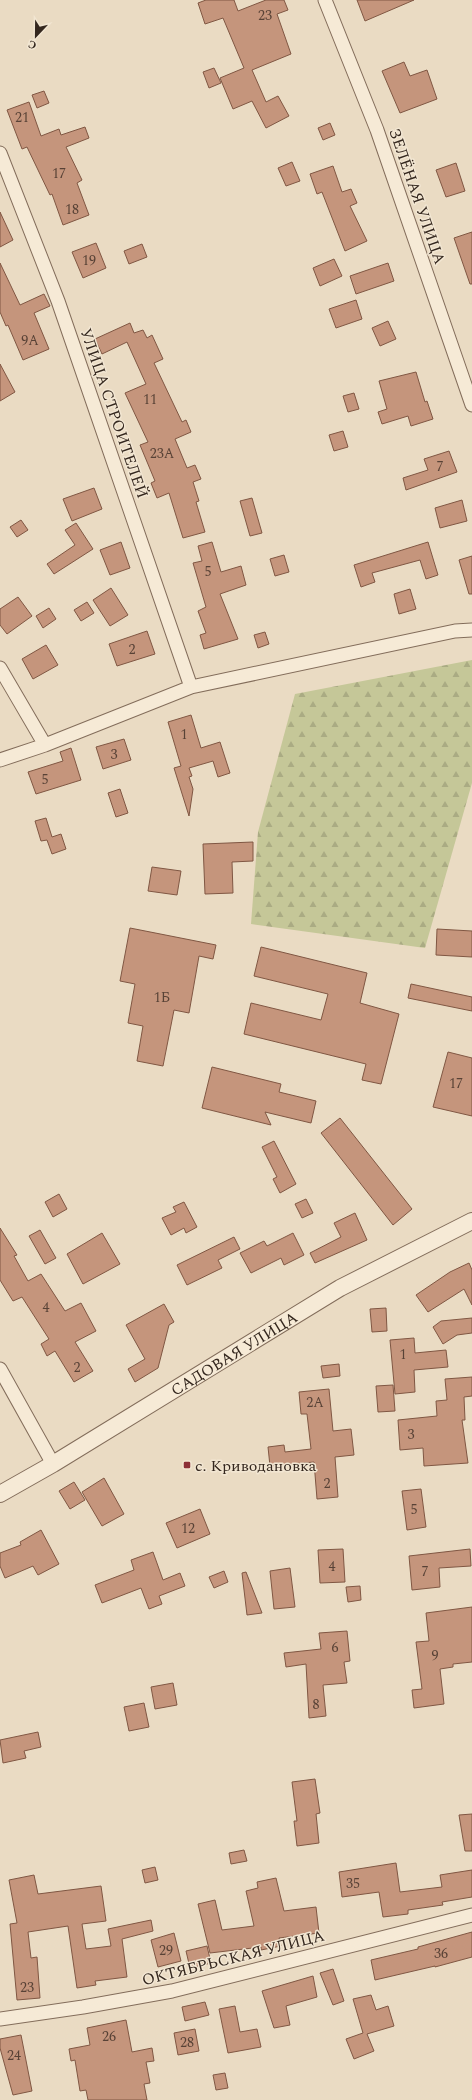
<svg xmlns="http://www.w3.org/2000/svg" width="472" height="2100" font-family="Spectral,serif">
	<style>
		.forest { fill: url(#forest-firs) }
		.building { fill: #c5957c; stroke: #805743 }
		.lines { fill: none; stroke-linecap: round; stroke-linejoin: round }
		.minor-casing { stroke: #836d5b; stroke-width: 15 }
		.tertiary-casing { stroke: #836d5b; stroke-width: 18 }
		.minor { stroke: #f6ead6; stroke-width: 13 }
		.tertiary { stroke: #f6ead6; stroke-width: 16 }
		.poi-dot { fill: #8d3038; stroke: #f2e6d2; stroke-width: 1.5 }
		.labels { text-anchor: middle; stroke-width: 3; stroke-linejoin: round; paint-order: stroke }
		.number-label { font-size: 14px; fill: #584236 }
		.street-label { font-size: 16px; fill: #34271e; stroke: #f2e6d2 }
		.poi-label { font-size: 16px; fill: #34271e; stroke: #f2e6d2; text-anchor: start }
	</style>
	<defs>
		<pattern id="forest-firs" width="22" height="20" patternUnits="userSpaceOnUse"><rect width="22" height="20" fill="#c5c798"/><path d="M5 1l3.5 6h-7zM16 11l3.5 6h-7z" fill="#aaab83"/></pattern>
	</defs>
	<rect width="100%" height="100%" fill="#eadbc3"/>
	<path class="forest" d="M472,660V783L425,948L251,924L258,832L295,694Z"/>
	<path class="building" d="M206,0H234L238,11L266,0H284L288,10L277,14L291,54L252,70L266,102L278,96L289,116L266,128L252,101L233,109L220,78L244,68L223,18L205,24L198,3Z
		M357,0H414L365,21Z
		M404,62L410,76L427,70L437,99L400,113L382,71Z
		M214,68L221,83L209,88L203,72Z
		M44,91L49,103L37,108L32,95Z
		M29,102L41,136L59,129L61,135L85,127L89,138L66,147L82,180L77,183L89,215L63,225L52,194L50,195L27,147L22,149L7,110Z
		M330,123L335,135L323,140L318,128Z
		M292,162L300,181L286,186L278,168Z
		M456,163L465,191L446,197L436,170Z
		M333,166L342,192L351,189L357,203L350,206L367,241L345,251L322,192L317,194L310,174Z
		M0,212L13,240L0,247Z
		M472,232V284H470L454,238Z
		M96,243L106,268L83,278L72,252Z
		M142,244L147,257L129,264L124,251Z
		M334,259L342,276L320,286L313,268Z
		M0,263L20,305L44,294L50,306L34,313L49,349L23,360L8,325L6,326L0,312Z
		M388,263L394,281L356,294L350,276Z
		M356,300L362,319L336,328L329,309Z
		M388,321L396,339L380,346L372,328Z
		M130,323L134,333L143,330L147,338L152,335L163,359L154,363L182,422L186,420L191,432L175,439L187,468L195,465L201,479L193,482L199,501L196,502L205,532L183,538L169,493L157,498L151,483L155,481L140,445L148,442L125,393L146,384L127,342L102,354L95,339Z
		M0,364L15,392L0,401Z
		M416,372L425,402L427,401L433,419L411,426L408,416L382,424L378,412L387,409L379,381Z
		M354,393L359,409L348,412L343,396Z
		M343,431L348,447L334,451L329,435Z
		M449,451L457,472L406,490L403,478L428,470L424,459Z
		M94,488L102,509L72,521L63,499Z
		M252,498L262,533L250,536L240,501Z
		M462,500L467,521L440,528L435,508Z
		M21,520L28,530L17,537L10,527Z
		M76,523L93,549L54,574L47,564L75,545L65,530Z
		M121,542L130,568L110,575L100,550Z
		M212,542L221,572L241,566L246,585L220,594L238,639L204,649L200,635L206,633L198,611L206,607L193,563L202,561L198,546Z
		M428,542L438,575L426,579L420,560L372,573L375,582L361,587L354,565Z
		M284,555L289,572L275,576L270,559Z
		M472,556V594H469L459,560Z
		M111,588L128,615L110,626L93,600Z
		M410,589L416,609L399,614L394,594Z
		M18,597L32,616L7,634L0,625V609Z
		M87,602L94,613L81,621L74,610Z
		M49,608L56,619L43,628L36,616Z
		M147,631L155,654L117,666L109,644Z
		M265,632L269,644L258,648L254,635Z
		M46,645L58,665L33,679L22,659Z
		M191,715L201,748L220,742L230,773L218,777L213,761L189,768L192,776L189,777L193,789L189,816L174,768L181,766L168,722Z
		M124,739L131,760L103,769L96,747Z
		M71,748L81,780L36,794L28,772L63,761L60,752Z
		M120,789L128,813L116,817L108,793Z
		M46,818L52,837L61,834L66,849L52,854L47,840L41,841L35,821Z
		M253,842V861L232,862L233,893L205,894L203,844Z
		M152,867L181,871L177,895L148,891Z
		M130,928L216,945L213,959L199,956L189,1013L174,1010L163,1066L137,1061L143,1026L128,1023L135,984L120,981Z
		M437,929L472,931V957L436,955Z
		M261,947L367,973L360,1003L399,1014L381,1084L362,1080L366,1064L244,1034L251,1003L321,1020L328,994L254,976Z
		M411,984L472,997V1011L408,998Z
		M448,1052L472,1058V1116L433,1107Z
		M212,1067L281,1084L279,1092L316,1101L311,1123L265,1112L271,1125L202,1108Z
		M340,1118L412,1209L393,1225L321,1133Z
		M274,1141L296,1184L280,1193L273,1179L277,1177L262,1147Z
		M59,1194L67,1209L53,1217L45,1202Z
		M306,1199L313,1213L302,1218L295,1204Z
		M184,1202L197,1227L186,1233L184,1228L171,1235L162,1218L176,1212L173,1207Z
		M355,1213L367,1240L315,1263L310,1253L341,1237L334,1223Z
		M0,1228L17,1255L14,1256L28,1281L41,1274L65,1311L81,1303L96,1331L75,1342L93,1371L74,1382L55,1351L47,1356L41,1344L49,1339L22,1297L13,1301L0,1280Z
		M40,1230L56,1258L45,1264L29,1236Z
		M102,1233L120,1264L83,1284L67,1254Z
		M293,1233L304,1255L284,1265L281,1258L251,1273L240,1253L264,1241L267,1246Z
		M234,1237L240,1249L218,1260L222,1268L187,1285L177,1265Z
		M469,1263L472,1270V1305L464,1289L428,1312L416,1295L450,1272Z
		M164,1304L174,1322L169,1325L158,1368L135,1382L128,1369L145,1359L126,1325Z
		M386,1308L387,1331L372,1332L370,1309Z
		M472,1318V1333L457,1335L443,1344L433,1327L441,1321Z
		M414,1338L415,1353L446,1350L448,1367L414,1370L415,1392L395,1394L390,1340Z
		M339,1364L340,1376L323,1378L321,1366Z
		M472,1377V1396L464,1397L465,1420H462L468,1463L424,1466L423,1448L400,1450L398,1420L437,1416L436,1401L447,1400L445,1379Z
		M393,1385L395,1411L378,1412L376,1386Z
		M329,1389L333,1431L351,1429L354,1455L335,1457L338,1497L317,1499L314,1462L270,1466L268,1447L284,1445L285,1452L311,1449L307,1414H301L299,1392Z
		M104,1478L124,1514L102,1526L82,1492Z
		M74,1482L85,1500L70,1509L59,1491Z
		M421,1489L426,1527L407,1530L402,1491Z
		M200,1509L210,1534L177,1548L166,1523Z
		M41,1530L59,1564L38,1575L33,1566L5,1578L0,1566V1553L21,1545L20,1542Z
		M343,1549L345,1582L320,1583L318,1550Z
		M470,1549L471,1566L439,1568L440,1587L412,1590L409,1556Z
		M153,1552L163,1580L180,1573L185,1586L159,1596L162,1604L149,1609L141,1588L102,1603L95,1585L134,1570L131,1560Z
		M290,1568L295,1607L274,1609L270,1571Z
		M224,1571L228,1582L214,1588L209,1577Z
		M246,1572L262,1613L247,1615L242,1573Z
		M360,1586L361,1600L348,1602L346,1587Z
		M472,1607V1662L453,1664V1667L440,1669L444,1704L414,1708L412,1690L422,1689L416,1642L429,1641L426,1613Z
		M347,1631L350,1661L344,1662L347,1683L323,1685L326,1716L309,1718L306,1664L286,1667L284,1653L321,1649L319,1633Z
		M173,1683L177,1705L155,1709L151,1687Z
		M144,1703L149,1727L129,1731L124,1707Z
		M38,1732L41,1747L24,1751L26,1758L3,1763L0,1740Z
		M315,1779L320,1813L316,1814L319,1843L297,1846L294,1821H297L292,1782Z
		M472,1814V1851H465L459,1815Z
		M244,1850L247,1861L231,1864L229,1853Z
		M396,1863L400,1892L442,1887L440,1875L472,1870V1897L442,1902L443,1905L408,1910V1914L383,1917L379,1892L342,1897L339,1872Z
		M155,1867L158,1880L145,1883L142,1870Z
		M34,1875L38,1894L101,1886L106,1921L82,1924L86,1949L111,1946L108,1929L151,1920L153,1931L122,1939L127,1977L95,1981L96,1985L77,1988L68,1926L28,1932L31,1958L37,1957L40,1998L17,2000L10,1924L17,1923L9,1880Z
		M276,1878L284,1911L316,1907L319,1933L279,1938L281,1946L261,1950V1947L210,1953L198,1904L215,1900L222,1930L254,1926L246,1891L258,1888L257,1882Z
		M472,1932V1957L435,1967V1966L375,1980L371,1960L418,1949V1947Z
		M174,1933L181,1961L158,1967L151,1940Z
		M207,1946L211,1963L190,1968L186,1951Z
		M333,1969L344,2001L333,2005L320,1973Z
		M313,1976L317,1997L286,2006L290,2025L274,2028L262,1991Z
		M371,1995L376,2010L388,2006L394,2026L367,2034L374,2051L354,2059L346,2039L363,2033L353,1999Z
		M205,2002L209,2015L185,2021L182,2007Z
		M235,2006L240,2032L257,2029L261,2047L228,2053L219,2009Z
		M126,2020L132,2052L152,2048L154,2061L146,2062L150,2083L144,2084L147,2100H88L86,2090L80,2091L75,2060L71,2061L69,2049L90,2045L87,2028Z
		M195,2029L199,2051L178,2055L174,2033Z
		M21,2035L32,2091L13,2095L0,2048V2039Z
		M225,2073L228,2088L216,2090L213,2075Z"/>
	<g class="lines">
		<defs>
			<path id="minor" d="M325,0L377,130L472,405
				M0,153L58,301L191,687
				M0,668L45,745
				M0,760L45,745L191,687L455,631L472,630
				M0,1369L53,1464
				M0,2019L83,2007L172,1991L472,1915"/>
			<g id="tertiary">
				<path id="s1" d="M0,1494L53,1464L340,1288L472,1221"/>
			</g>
		</defs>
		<use href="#minor" class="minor-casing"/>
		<use href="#tertiary" class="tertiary-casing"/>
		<use href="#minor" class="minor"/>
		<use href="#tertiary" class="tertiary"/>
	</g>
	<rect class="poi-dot" x="183" y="1461" width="8" height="8" rx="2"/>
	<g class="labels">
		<g class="number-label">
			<text x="265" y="20">23</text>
			<text x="22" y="122">21</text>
			<text x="59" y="178">17</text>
			<text x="72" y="214">18</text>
			<text x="89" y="265">19</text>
			<text x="30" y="345">9А</text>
			<text x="150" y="404">11</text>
			<text x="162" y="458">23А</text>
			<text x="440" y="471">7</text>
			<text x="208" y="576">5</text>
			<text x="132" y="654">2</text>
			<text x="184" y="739">1</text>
			<text x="114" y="759">3</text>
			<text x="45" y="784">5</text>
			<text x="162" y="1002">1Б</text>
			<text x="456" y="1088">17</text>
			<text x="46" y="1312">4</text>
			<text x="403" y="1359">1</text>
			<text x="77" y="1372">2</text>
			<text x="315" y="1407">2А</text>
			<text x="411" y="1439">3</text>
			<text x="327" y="1488">2</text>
			<text x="414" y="1514">5</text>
			<text x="188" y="1533">12</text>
			<text x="332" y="1571">4</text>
			<text x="425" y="1576">7</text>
			<text x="335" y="1652">6</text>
			<text x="435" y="1660">9</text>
			<text x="316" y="1709">8</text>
			<text x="353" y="1888">35</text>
			<text x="166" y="1955">29</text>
			<text x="441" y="1958">36</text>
			<text x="27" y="1992">23</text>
			<text x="109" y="2041">26</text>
			<text x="187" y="2047">28</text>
			<text x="14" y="2060">24</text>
		</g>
		<g class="street-label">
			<text transform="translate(418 196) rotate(71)" y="6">ЗЕЛЁНАЯ УЛИЦА</text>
			<text transform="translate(115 413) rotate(71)" y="6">УЛИЦА СТРОИТЕЛЕЙ</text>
			<text dy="6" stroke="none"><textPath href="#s1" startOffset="273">САДОВАЯ УЛИЦА</textPath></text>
			<text transform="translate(233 1957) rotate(-14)" y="6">ОКТЯБРЬСКАЯ УЛИЦА</text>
		</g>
		<g class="poi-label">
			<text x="195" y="1471">с. Криводановка</text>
		</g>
	</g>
	<g transform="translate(36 36) rotate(202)" stroke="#f2e6d2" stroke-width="3" paint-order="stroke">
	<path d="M0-3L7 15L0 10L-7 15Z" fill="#34271e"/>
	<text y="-6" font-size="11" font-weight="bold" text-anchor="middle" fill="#34271e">С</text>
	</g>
</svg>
